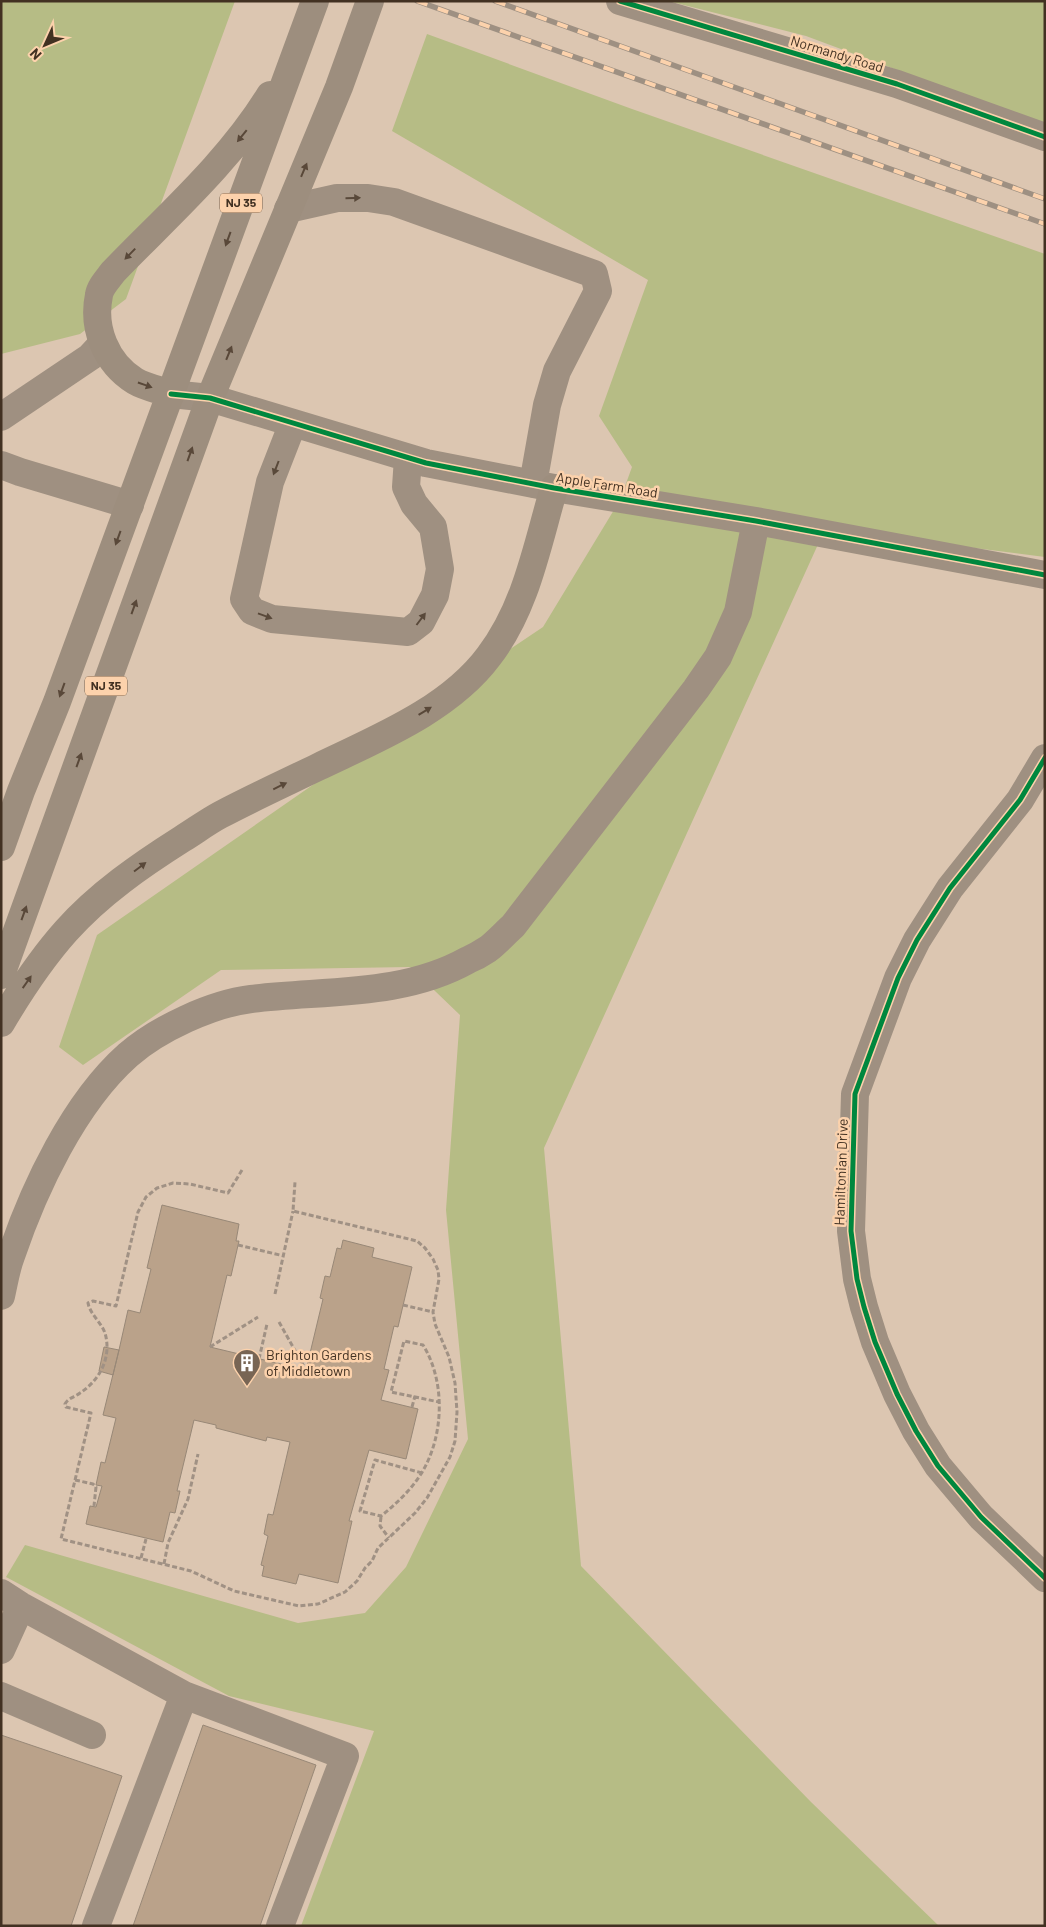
<svg xmlns="http://www.w3.org/2000/svg" width="1046" height="1927" font-family="Barlow,sans-serif">
	<style>
		.green { fill: #b6bc85 }
		.building { fill: #baa28a; stroke: #988877 }
		.lines { fill: none; stroke-linecap: round; stroke-linejoin: round }
		.path { stroke: #a09184; stroke-width: 3; stroke-dasharray: 5 2.5; stroke-linecap: butt }
		.minor { stroke: #9f9081; stroke-width: 28 }
		.highway { stroke: #9d8e7e; stroke-width: 28 }
		.rail-casing { stroke: #9e9082; stroke-width: 5.5 }
		.rail { stroke: #fcd2ac; stroke-width: 4; stroke-dasharray: 11; stroke-linecap: butt }
		.cycleway-casing { stroke: #fcd2ac; stroke-width: 8 }
		.cycleway { stroke: #00873e; stroke-width: 5 }
		.oneway { fill: #594839 }
		.oneway2 { fill: #59493a }
		.labels { text-anchor: middle; stroke-width: 5; stroke-linejoin: round; paint-order: stroke }
		.shield { fill: #fcd2ac; stroke: #7a614b; stroke-width: 1 }
		.shield-label { font-size: 12px; font-weight: bold; fill: #423122 }
		.street-label { font-size: 14px; fill: #423122; stroke: #fcd2ac }
		.poi-label { font-size: 14px; fill: #423122; stroke: #fcd2ac; text-anchor: start }
	</style>
	<rect width="100%" height="100%" fill="#dcc6b1"/>
	<path class="green" d="M1,1H235L126,299L80,334L1,354Z
		M668,1H1045V125L806,36Z
		M427,34L632,109L1045,254V557L825,529L544,1148L581,1566L811,1802L939,1926H301L374,1731L229,1696L6,1577L25,1545L298,1623L365,1613L406,1567L468,1439L446,1210L460,1015L410,967L221,970L83,1065L59,1047L97,935L455,686L543,627L620,500L632,467L599,416L648,280L392,131Z"/>
	<path class="building" d="M162,1205L239,1224L236,1241H239L231,1276L227,1275L210,1347L306,1370L323,1299L320,1298L325,1276L330,1277L337,1248L341,1249L343,1240L374,1248L372,1257L412,1267L398,1327L394,1326L384,1369L389,1370L381,1400L418,1409L406,1459L369,1450L349,1521H352L338,1583L299,1574L296,1584L262,1576L264,1566L261,1565L268,1536L264,1534L268,1514L273,1515L290,1442L267,1437L266,1441L216,1428V1425L194,1420L177,1491H180L175,1513L170,1512L163,1542L86,1524L90,1506L96,1507L102,1486L96,1485L101,1462L105,1463L116,1418L103,1415L119,1350L128,1310L140,1313L151,1269L147,1268Z
		M104,1347L119,1350L113,1375L99,1371Z
		M203,1725L316,1765L260,1926H133Z
		M1,1735L122,1776L71,1926H1Z"/>
	<g class="lines">
		<path class="path" d="M242,1170L228,1193L190,1184L173,1183L157,1188L146,1197L138,1212L116,1306L93,1301L88,1303C90,1314 101,1322 105,1333C112,1357 100,1380 80,1393C75,1397 68,1398 65,1404L66,1407L91,1413L61,1539L191,1571L234,1591L299,1606L318,1604L345,1592L357,1581L365,1568L372,1561L378,1548L415,1513L427,1498L450,1457L455,1441L457,1412L455,1383L449,1357L435,1324L433,1312L439,1279L438,1270L433,1259L425,1248L417,1241L293,1211L295,1182
			M238,1245L284,1256
			M275,1294L293,1211
			M403,1305L433,1312
			M279,1322L306,1370
			M210,1347L258,1317
			M259,1359L267,1324
			M412,1407L415,1396
			M422,1473L375,1460L360,1511L381,1516C396,1504 410,1491 421,1474C444,1437 446,1382 423,1345L404,1341L391,1392L439,1402
			M75,1480L93,1484L96,1487L94,1506
			M381,1517L380,1526L389,1538
			M141,1558L146,1539
			M164,1564L168,1543L188,1499L198,1454"/>
		<path class="minor" d="M620,1L897,84L1045,137
			M288,209L337,198H368L394,202L594,274L598,291L557,371L547,405L533,484
			M171,394L210,398L426,463L554,488L756,521L1045,575
			M1,417L90,357L102,344
			M293,423L270,482L244,599L252,611L272,619L408,632L421,622L435,595L440,569L433,527L414,504L406,487L408,458
			M1,465L20,472L130,505
			M1045,758L1020,800L950,888L917,940L898,978L855,1094L851,1231L857,1279L864,1307L875,1342L897,1394L916,1431L938,1466L981,1517L1045,1578
			M1,1296C4,1283 6,1269 11,1256C34,1188 74,1103 128,1055C158,1029 211,1004 251,999C324,990 402,997 468,960C475,957 482,953 488,949C497,942 505,933 513,926L696,689L718,657L738,612L756,521
			M1,1593L21,1606L184,1695L345,1756L280,1926
			M1,1650L21,1606
			M1,1696L92,1735
			M96,1926L184,1695"/>
		<path class="highway" d="M171,394C160,390 145,387 135,381C106,363 92,328 99,295C100,287 108,279 113,272C167,216 229,162 270,95
			M1,847L21,791L57,702L315,1
			M1,975L210,398L339,87L370,1
			M1,1023C20,991 41,959 66,931C99,894 141,865 182,839C195,831 207,822 220,815C252,798 285,783 318,767C376,739 449,710 489,656C526,608 537,546 554,488"/>
		<defs>
			<path id="rail" d="M417,1L1045,224
				M495,1L1045,199"/>
		</defs>
		<use href="#rail" class="rail-casing"/>
		<use href="#rail" class="rail"/>
		<defs>
			<path id="cycleway" d="M620,1L897,84L1045,137
				M171,394L210,398L426,463L554,488L756,521L1045,575
				M1045,758L1020,800L950,888L917,940L898,978L855,1094L851,1231L857,1279L864,1307L875,1342L897,1394L916,1431L938,1466L981,1517L1045,1578"/>
		</defs>
		<use href="#cycleway" class="cycleway-casing"/>
		<use href="#cycleway" class="cycleway"/>
	</g>
	<defs><path id="oneway-solid" d="M-6-.8H1V-3.2L6.5 0L1 3.2V.8H-6Z" transform="scale(1.25)"/></defs>
	<g class="oneway">
		<use href="#oneway-solid" transform="translate(242 136) rotate(129)"/>
		<use href="#oneway-solid" transform="translate(304 170) rotate(-67)"/>
		<use href="#oneway-solid" transform="translate(228 239) rotate(110)"/>
		<use href="#oneway-solid" transform="translate(130 254) rotate(134)"/>
		<use href="#oneway-solid" transform="translate(229 353) rotate(-68)"/>
		<use href="#oneway-solid" transform="translate(145 385) rotate(19)"/>
		<use href="#oneway-solid" transform="translate(190 454) rotate(-70)"/>
		<use href="#oneway-solid" transform="translate(118 538) rotate(110)"/>
		<use href="#oneway-solid" transform="translate(134 607) rotate(-70)"/>
		<use href="#oneway-solid" transform="translate(62 690) rotate(110)"/>
		<use href="#oneway-solid" transform="translate(425 711) rotate(-31)"/>
		<use href="#oneway-solid" transform="translate(79 760) rotate(-70)"/>
		<use href="#oneway-solid" transform="translate(280 786) rotate(-26)"/>
		<use href="#oneway-solid" transform="translate(140 867) rotate(-37)"/>
		<use href="#oneway-solid" transform="translate(24 913) rotate(-70)"/>
		<use href="#oneway-solid" transform="translate(27 982) rotate(-55)"/>
	</g>
	<g class="oneway2">
		<use href="#oneway-solid" transform="translate(353 198) rotate(-1)"/>
		<use href="#oneway-solid" transform="translate(276 468) rotate(111)"/>
		<use href="#oneway-solid" transform="translate(265 616) rotate(20)"/>
		<use href="#oneway-solid" transform="translate(421 619) rotate(-53)"/>
	</g>
	<defs>
		<symbol id="building-pin" viewBox="-11 -11 22 30"><path d="M0 17L-7.5 6A9.5 9.5 0 1 1 7.5 6Z" fill="#786554" stroke="#fcd2ac"/><path d="M-4-6H4V6H1V3H-1V6H-4ZM-2.5-4.3h1.7v1.8h-1.7ZM.8-4.3h1.7v1.8H.8ZM-2.5-1h1.7V.8h-1.7ZM.8-1h1.7V.8H.8Z" fill="#fff"/></symbol>
	</defs>
	<g fill-rule="evenodd">
		<use href="#building-pin" x="231" y="1347" width="32" height="43"/>
	</g>
	<g class="labels">
		<g class="shield">
			<rect x="220" y="193.5" width="42" height="19" rx="4"/>
			<rect x="85" y="676.5" width="42" height="19" rx="4"/>
		</g>
		<g class="shield-label">
			<text x="241" y="207">NJ 35</text>
			<text x="106" y="690">NJ 35</text>
		</g>
		<g class="street-label">
			<text transform="translate(837 54) rotate(17)" y="5">Normandy Road</text>
			<text transform="translate(607 485) rotate(9)" y="5">Apple Farm Road</text>
			<text transform="translate(841 1172) rotate(-88)" y="5">Hamiltonian Drive</text>
		</g>
		<g class="poi-label">
			<text x="266" y="1360">Brighton Gardens<tspan x="266" dy="16">of Middletown</tspan></text>
		</g>
	</g>
	<rect width="1046" height="1927" fill="none" stroke="#423122" stroke-width="5"/>
	<g transform="translate(45 45) rotate(226)" stroke="#fcd2ac" stroke-width="4" paint-order="stroke">
	<path d="M0-4L9 19L0 12L-9 19Z" fill="#423122"/>
	<text y="-8" font-size="14" font-weight="bold" text-anchor="middle" fill="#423122">N</text>
	</g>
</svg>
